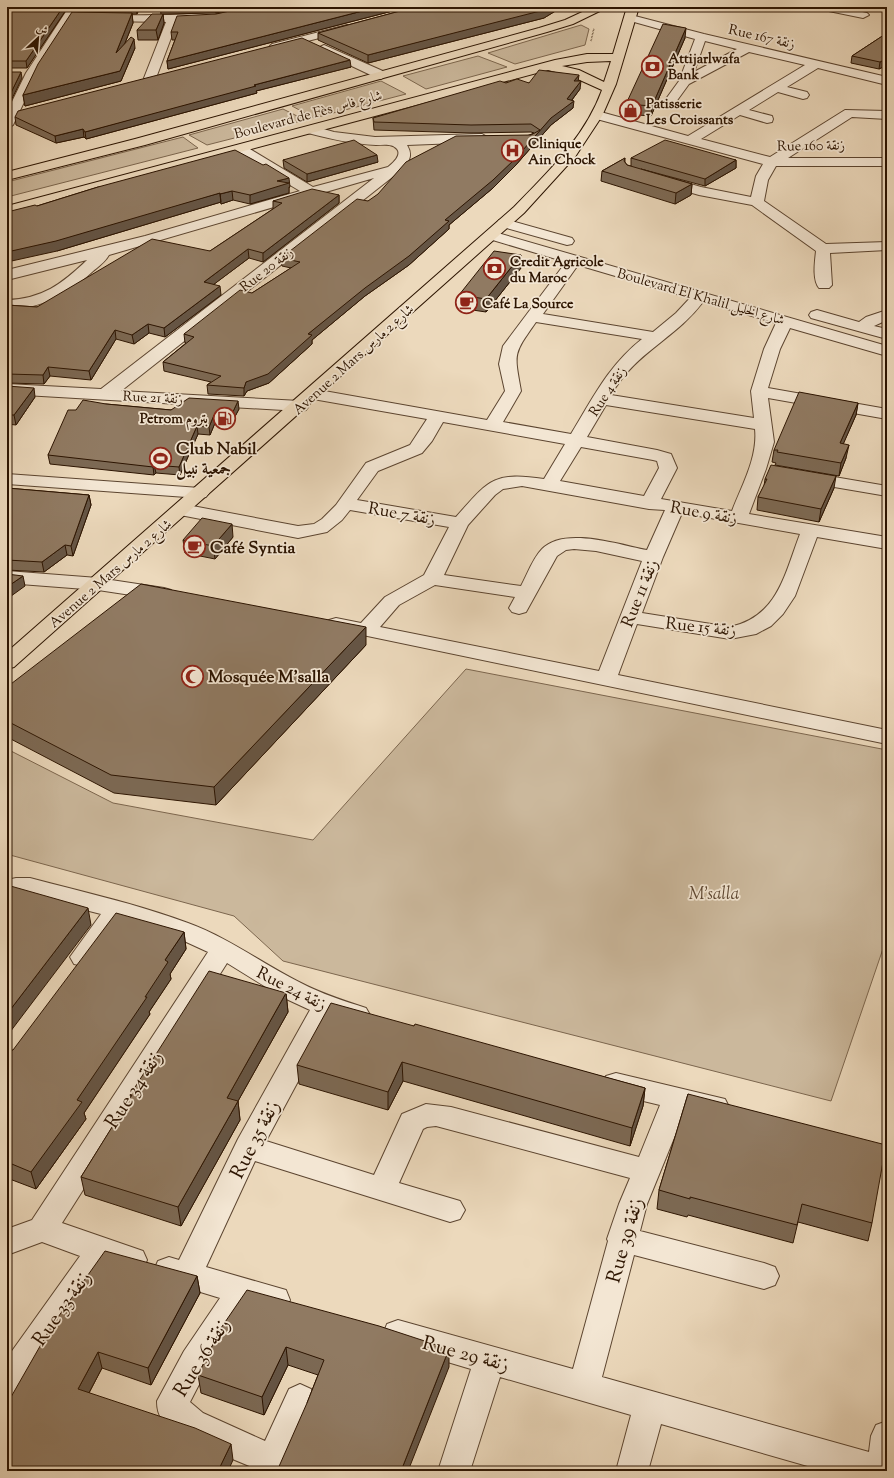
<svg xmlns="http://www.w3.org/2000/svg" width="894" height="1478" font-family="'Sorts Mill Goudy',Amiri,serif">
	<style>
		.green { fill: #cbb89c; stroke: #7c664e }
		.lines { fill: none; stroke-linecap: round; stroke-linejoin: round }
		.minor-casing { stroke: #5c4530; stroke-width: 2 }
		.major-casing { stroke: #2c1401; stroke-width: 2 }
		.path { stroke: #2c1401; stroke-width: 1.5; stroke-dasharray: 0.5 1; stroke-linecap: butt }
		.minor { fill: #f3e6d3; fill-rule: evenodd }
		.major { fill: #ecd9bc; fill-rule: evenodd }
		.wall { fill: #7c6954; stroke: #2c1401 }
		.shaded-wall { fill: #655545; stroke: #2c1401 }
		.building { fill: #907a62; stroke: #2c1401 }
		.labels { text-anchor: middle; stroke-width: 3.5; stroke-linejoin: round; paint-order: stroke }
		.far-street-label { font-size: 14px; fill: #2c1401; stroke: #f3e6d3 }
		.far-poi-label { font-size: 14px; font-weight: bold; fill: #2c1401; stroke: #f3e6d3; text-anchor: start }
		.poi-label { font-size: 17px; font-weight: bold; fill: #2c1401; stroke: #f3e6d3; text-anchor: start }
		.street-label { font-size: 17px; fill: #2c1401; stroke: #f3e6d3 }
		.park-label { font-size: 17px; font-style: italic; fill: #5c4530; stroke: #f3e6d3 }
		.near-street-label { font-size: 20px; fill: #2c1401; stroke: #f3e6d3 }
	</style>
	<rect width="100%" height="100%" fill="#ecd9bc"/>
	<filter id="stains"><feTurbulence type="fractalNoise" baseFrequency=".005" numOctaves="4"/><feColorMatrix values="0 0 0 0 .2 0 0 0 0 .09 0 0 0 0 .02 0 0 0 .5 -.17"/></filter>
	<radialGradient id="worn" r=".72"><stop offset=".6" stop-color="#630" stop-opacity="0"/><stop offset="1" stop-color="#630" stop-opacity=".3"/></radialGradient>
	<path class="green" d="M581,25L589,29L585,45L515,64L488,53Z
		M478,56L507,67L426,89L403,76Z
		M381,81L406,94L314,118L292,106Z
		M283,109L305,120L207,145L189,135Z
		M183,137L198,148L7,197V182Z
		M466,669L887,750V937L831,1101L283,961L234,916L10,855L7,851V749L113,803L313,840Z"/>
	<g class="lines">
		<defs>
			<path id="minor" d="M69,7H81L38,73L13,125L7,129V112L26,73Z
				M248,7H270L268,9L216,20L177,22L156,78L150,82L144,78L166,22L103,21L97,18L103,15C154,15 198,17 248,7Z
				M817,7H840L867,13L869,15L863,18L819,9Z
				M631,15L704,34L887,77V85L818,68L787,87L807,92L809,95L807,98L803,99L778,92L749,110L772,116L773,119L772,122L767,123L740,115L701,139L770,157L845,110L887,111V119L852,117L788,158H887V166H776L768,180L764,201L826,244L887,242V250L830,253L832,285L829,288H819C812,279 815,261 816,251L752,205L699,195L658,183L656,180L658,177L663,176L701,187L751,197L756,176L763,164L593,118L591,115L593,112L597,111L688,136L805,65L749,52L689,84L673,106H665L663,103L679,81L695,39L627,20L625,18L627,16ZM705,41L737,49L694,72Z
				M347,25L353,28L351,30L276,49L270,46L272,44Z
				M324,45L385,72L387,75L381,79L377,78L320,51L318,49L320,47Z
				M313,126L334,132L375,137L482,134L489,138L482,142L407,145C414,157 408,162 400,171L121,391L300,401L306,402L309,406L306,410L300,411L7,394V384L101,389L374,178L109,255C105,262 98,267 92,272C67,295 41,308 7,310V300C42,299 62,284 87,260L7,280V270L145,236L300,191L235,152L233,149L235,146H245L313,187L388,167C393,163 402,155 397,149C392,143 383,145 376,145C353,144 331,139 308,133L307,130L308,127Z
				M504,219L572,238L574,241L572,244L567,245L499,226L497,223L499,220Z
				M491,231L887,346V356L790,328L780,349L768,388L887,409V419L768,398L774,442L766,469L749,514L887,537V549L817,537L795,596L783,614L771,626L756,634L730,639L637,624L618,675L887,730V744L329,628L326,624L329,620L336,618L361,623L385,597L424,575L449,527L350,510L342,520L327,532L298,538L175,514L173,510L175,506L182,504L298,526L314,524L322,519L336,505L366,463L410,445L427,419L313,399L307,398L305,394L307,390L313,389L487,420L505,391L499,364L503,346L566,262L486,238L484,235L486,232ZM578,265L690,298L676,313L653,332L543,314ZM703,302L776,323L764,349L751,391L754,418L611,395C634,353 675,339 703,302ZM536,322L642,339C608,366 593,398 571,434L503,422L521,391C514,352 513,355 536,322ZM606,405L755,429C758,457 742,485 732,511L661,499L677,468L671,454L657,450L587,437ZM443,422L565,444L544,479C493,471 488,481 456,517L357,500L378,471L422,453L432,441ZM581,447L653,460L657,461L659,468L644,496L560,481ZM522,486L649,509L665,510L647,550C620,545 564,526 542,549C533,558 527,575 521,586L444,575L468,525L495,495L503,489ZM682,513L800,534C785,573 778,617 730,627L642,613L663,557ZM574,549L596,551L642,561L599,671L380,627L399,605L435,585L515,597L509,608L512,612L519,614L526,612L557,556L566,550Z
				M817,310L859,322L866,317L887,310V320L874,326L887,329V339L811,318L809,315L811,312Z
				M805,472L887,486V496L799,481L796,477L799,473Z
				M7,474L200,488L206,489L209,493L206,497L200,498L7,484Z
				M7,571L98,578L164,588L171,590L174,594L171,598L164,600L98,590L7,583Z
				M16,878H30C83,892 137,904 188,923C229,938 263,964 301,983C322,994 344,1001 366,1008L370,1015L366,1022L357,1025L332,1018L266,1141L374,1175L402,1114L426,1104L451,1107L639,1157L660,1105L606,1092L602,1084L606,1076L616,1073L725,1099L729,1107L725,1115L715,1118L685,1111L647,1204L640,1231L764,1263L775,1267L779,1276L775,1285L764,1289L634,1255L602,1377L869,1452L871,1436L876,1425L887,1421V1471H825L661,1424L648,1471H616L631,1415L500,1377L470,1471H438L471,1369L387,1344L383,1334L387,1324L398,1320L573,1369L608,1241L607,1239L619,1204L630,1178L436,1126L427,1127L423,1129L399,1183L460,1201L465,1210L460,1219L450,1222L255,1161L206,1267L286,1290L290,1300L286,1310L275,1313L249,1306L206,1371L190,1402L203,1413L265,1441L289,1389L300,1384L311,1389L316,1399L285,1471H253L254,1468C229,1457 177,1439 162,1419C158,1414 157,1407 157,1401L184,1351L220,1298L158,1279L154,1270L158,1261L169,1257L179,1260L238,1139L310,1010L282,997L227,963L62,1223L143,1251L147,1260L143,1269L132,1273L108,1266L18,1394L7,1399V1358L80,1256L42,1242L7,1255V1229L32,1220L208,952L171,935L123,921L92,964L83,966L74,964L70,957L101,914L30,896L7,898V880Z"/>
			<path id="major" d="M593,7H608L573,24L547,32L145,145L7,180V172L135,139L539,28L565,20Z
				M627,7H639L616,84L602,116L575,157L524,213L14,667L7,669V652L514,207C548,172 585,137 602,90L571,76L548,70L7,214V206L555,60L587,54H613ZM611,61L604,82L579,70L562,66L587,62Z"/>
		</defs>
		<use href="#minor" class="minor-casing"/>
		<use href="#major" class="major-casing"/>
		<path class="path" d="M591,41L594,28"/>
		<use href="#minor" class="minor"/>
		<use href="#major" class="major"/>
	</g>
	<path class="wall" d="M7,7H68L27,68H7Z
		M78,7H140L137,14H132L133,23L125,43L135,48L121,81L25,106L23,95L79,12Z
		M160,7H241L216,13L163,14L164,23L158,40H138L137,30L161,14Z
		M248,7H408L168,69L167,61L175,40H172L171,32L216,14Z
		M415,7H562L544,18L368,63L318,40V33Z
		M887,33V68L883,67L879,69L851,63L852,56Z
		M685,38L651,116L625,114L626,104Z
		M351,67L256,91L257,93L86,139L84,137L56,143L16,125L15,117Z
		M578,81L580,89L572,100L573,108L551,125L515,166L493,188L449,225V229L409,265L365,296L312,340V344L269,383L247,391L244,396L208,394L207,385L211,382L164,371L163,362L186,343H185L184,334L252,293L291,268L282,266L281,258L368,201L534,133L531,132L471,133L374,130L373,118L506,83H529Z
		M625,158V162L627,165L631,166V158L736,160V168L705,186L641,169L692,184L691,195L675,204L601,181L602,171Z
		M283,160L378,162L307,182L284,168Z
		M98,187H290H289V193L250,204L233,200L221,204V202L57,251L37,206Z
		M339,195V203L263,262L249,258L214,284L221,295L165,337L149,333L134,344L116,339L91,380L50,376L44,384L7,383V305L37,307L210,251L273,209V201Z
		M521,255V268L486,312L459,308V295Z
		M7,386L35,397L16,425L7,424Z
		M858,403L856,415L843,444L846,458L839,476L775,465L776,463L772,462L774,450Z
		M106,404L171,410L239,409L231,424L215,423L210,435L198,434L180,475L156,473L154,475L50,464L48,455L76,410Z
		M765,479L834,488L819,522L757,510L758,497L764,486Z
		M7,488L89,495L91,505L73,556L67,555L44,572L7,570Z
		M233,537L215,559L185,553L183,540Z
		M366,645L216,805L114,793L7,737V687Z
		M184,932L186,949L170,974L171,979L149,1012L150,1014L84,1113L86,1119L36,1189L7,1178V1052L13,1050Z
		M286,993L288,1012L238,1101L240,1120L181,1226L85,1195L81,1177L131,1097L130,1095Z
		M414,1026L645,1088L643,1106L630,1146L403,1081L388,1110L299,1084L297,1065Z
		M688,1094L872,1223L868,1241L798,1222L793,1243L688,1215L687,1217L657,1209L659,1190Z
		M197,1276L200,1293L151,1385L102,1368L89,1393L233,1460L7,1404Z
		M221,1328L449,1367L307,1403L318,1375L288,1365L264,1415L201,1393L198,1375Z"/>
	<path class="shaded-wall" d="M63,7H68L27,68L26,61Z
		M137,7H140L137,14L136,8Z
		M215,7H241L216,13Z
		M378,7H408L168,69L167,61Z
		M550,7H562L544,18L368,63V55Z
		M132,13L133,23L117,63L116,53Z
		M163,14L164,23L158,40L156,30Z
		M686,28L685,38L651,116L652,106Z
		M134,39L135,48L121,81L25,106L23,95L120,71Z
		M350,60L351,67L256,91L257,93L86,139L85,132L254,85Z
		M884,60L883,67L879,69L880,62Z
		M21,72L22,78L7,109V101Z
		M579,75L578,82L574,81Z
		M581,81L580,89L568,105L574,101L573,108L551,125L515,166L493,188L449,225V229L409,265L365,296L312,340V344L269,383L247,391L244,396V388L246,382L308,334L515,159L567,99Z
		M83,129L84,137L56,143L55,136Z
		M377,155L378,162L307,182V174Z
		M736,160V168L705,186V179Z
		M289,178L290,187H289V193L250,204V195L277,181Z
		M692,184L691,195L675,204L676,193Z
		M232,191L233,200L221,204L220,194Z
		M220,193L221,202L57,251L7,262V252Z
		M339,195V203L263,262V253Z
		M248,249L249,258L205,291L204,282Z
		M521,255V268L486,312V299Z
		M220,286L221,295L165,337L164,328Z
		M148,324L149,333L134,344L132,335Z
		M115,330L116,339L91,380L89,371Z
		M48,367L50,376L44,384L43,375Z
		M34,388L35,397L16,425L14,415Z
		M238,401L239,409L231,424V416Z
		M858,403L856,415L838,456L840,443Z
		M214,415L215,423L210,435L209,427Z
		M197,426L198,434L180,475L179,467Z
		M849,445L846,458L839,476L841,463Z
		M154,465L156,473L154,475L153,467Z
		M836,476L834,488L819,522L821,509Z
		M89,495L91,505L73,556L71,546Z
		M232,524L233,537L215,559L213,546Z
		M65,545L67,555L44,572L42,562Z
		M23,576L25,586L7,599V587Z
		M366,627V645L216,805L214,787Z
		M88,908L91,925L7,1036V1014Z
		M184,932L186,949L170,974L171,979L149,1012L150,1014L84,1113L86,1119L36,1189L31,1172L77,1100L165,960Z
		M286,993L288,1012L229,1117L227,1098Z
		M402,1062L403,1081L388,1110V1092Z
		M645,1088L643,1106L630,1146L632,1128Z
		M238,1101L240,1120L181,1226L178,1207Z
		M197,1276L200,1293L151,1385L148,1368Z
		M286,1347L288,1365L264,1415L262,1397Z
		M449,1349V1367L408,1471H401Z
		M98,1352L102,1368L82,1406L78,1389Z
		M231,1444L233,1460L228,1471H218Z"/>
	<path class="building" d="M7,7H63L26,61H7V54L8,53H7Z
		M104,7H137L136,8Z
		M248,7H378L167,61L178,32H171L177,16L216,14Z
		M415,7H550L544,10L368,55L318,33Z
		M72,12L132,13L116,53L131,37L134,39L120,71L23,95L38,64Z
		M152,14H163L156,30H137Z
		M663,24L686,28L652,106L626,104Z
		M887,33V60H884L880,62L852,56Z
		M302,38L350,60L254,85L256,86L85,132L83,129L55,136L15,117L18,111Z
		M539,70L579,75L574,81H581L567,99L574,101L551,118L515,159L493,180L445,220L449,221L409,256L365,288L308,334L312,335L268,374L246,382L244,388L207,385L221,376L163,362L194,337L184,334L240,290L252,293L300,262L281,258L357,199L368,201L378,194L406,162L456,136L531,135L540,130L531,124L471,125L374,122L373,118L500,81L506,83L517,79L529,83Z
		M7,72H21L7,101Z
		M354,140L377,155L307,174L283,160Z
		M665,140L736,160L705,179L631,158Z
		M235,150L263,165L266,164L289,178L277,181L289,183L250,195L232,191L220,194V193L56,241L7,252V212L35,205L37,206L98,187Z
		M625,158L624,161L627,165L692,184L676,193L602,171Z
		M312,189L339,195L263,253L248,249L204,282L220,286L164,328L148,324L132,335L115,330L89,371L48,367L43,375L7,374V305L37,307L152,239L210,251L282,203L273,201Z
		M494,251L521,255L486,299L459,295Z
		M7,386L34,388L14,415H7Z
		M799,392L858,403L840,443L849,445L841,463L777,452L778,450H774Z
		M189,398L238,401L231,416L214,415L209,427L197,426L179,467L154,465L153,467L48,455L68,410H76L83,400L106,404L171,410Z
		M771,465L836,476L821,509L758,497L767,479H765Z
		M7,488L89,495L71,546L65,545L42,562L7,560Z
		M202,518L232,524L213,546L183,540Z
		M7,574L23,576L7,587Z
		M141,584L366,627L214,787L111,775L7,721V687Z
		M7,885L88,908L7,1014Z
		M116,913L184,932L165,960L168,962L145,997H147L77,1100L82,1102L31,1172L7,1162V1052L13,1050Z
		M209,971L286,993L227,1098L238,1101L178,1207L81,1177L132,1095H130Z
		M331,1003L414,1026L415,1024L645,1088L632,1128L402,1062L388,1092L297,1065Z
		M688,1094L886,1145L872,1223L802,1204L797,1225L690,1197V1199L659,1190Z
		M105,1251L197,1276L148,1368L98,1352L78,1389L195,1428L231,1444L218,1471H7V1404L51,1327Z
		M247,1290L379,1326L449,1349L401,1471H277L307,1403L324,1360L286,1347L262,1397L198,1375L221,1328Z"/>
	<defs>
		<symbol id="bank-ring" viewBox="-11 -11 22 22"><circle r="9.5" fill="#f3e6d3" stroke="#8f2418" stroke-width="1.5"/><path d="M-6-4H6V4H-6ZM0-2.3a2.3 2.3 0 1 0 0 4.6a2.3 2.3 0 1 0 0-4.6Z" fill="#8f2418"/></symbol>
		<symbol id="shop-ring" viewBox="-11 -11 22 22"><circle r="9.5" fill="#f3e6d3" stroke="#8f2418" stroke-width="1.5"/><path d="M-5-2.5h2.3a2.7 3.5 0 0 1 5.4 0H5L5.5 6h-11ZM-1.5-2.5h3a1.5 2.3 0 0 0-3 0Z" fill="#8f2418"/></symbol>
		<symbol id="hospital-ring" viewBox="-11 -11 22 22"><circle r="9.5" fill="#f3e6d3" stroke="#8f2418" stroke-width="1.5"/><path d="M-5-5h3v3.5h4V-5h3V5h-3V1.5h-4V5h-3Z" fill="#8f2418"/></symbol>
		<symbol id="cafe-ring" viewBox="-11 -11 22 22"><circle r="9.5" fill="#f3e6d3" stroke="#8f2418" stroke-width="1.5"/><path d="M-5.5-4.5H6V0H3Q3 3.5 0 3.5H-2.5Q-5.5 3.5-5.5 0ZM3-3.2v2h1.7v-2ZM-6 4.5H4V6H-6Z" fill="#8f2418"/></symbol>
		<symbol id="fuel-ring" viewBox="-11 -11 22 22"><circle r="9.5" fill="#f3e6d3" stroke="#8f2418" stroke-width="1.5"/><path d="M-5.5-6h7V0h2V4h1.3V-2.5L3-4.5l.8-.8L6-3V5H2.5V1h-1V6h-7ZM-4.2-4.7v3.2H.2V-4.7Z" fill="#8f2418"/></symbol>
		<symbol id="stadium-ring" viewBox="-11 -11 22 22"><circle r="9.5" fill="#f3e6d3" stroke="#8f2418" stroke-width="1.5"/><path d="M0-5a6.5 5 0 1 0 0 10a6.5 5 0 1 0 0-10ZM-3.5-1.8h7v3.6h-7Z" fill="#8f2418"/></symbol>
		<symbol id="mosque-ring" viewBox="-11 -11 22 22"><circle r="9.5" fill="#f3e6d3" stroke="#8f2418" stroke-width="1.5"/><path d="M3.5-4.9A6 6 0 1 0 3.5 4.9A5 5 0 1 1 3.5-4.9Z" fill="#8f2418"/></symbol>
	</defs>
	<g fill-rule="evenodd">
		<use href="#bank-ring" x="640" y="54" width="25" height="25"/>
		<use href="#shop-ring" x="618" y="98" width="25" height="25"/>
		<use href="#hospital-ring" x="500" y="138" width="25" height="25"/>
		<use href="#bank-ring" x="482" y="256" width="25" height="25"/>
		<use href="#cafe-ring" x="454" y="290" width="25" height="25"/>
		<use href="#fuel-ring" x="212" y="406" width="25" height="25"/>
		<use href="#stadium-ring" x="148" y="446" width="25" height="25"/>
		<use href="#cafe-ring" x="182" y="534" width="25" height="25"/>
		<use href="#mosque-ring" x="180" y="664" width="25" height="25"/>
	</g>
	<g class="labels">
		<g class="far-street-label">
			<text transform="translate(762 36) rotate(13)" y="5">Rue 167 زنقة</text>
			<text transform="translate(308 114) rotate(-15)" y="5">Boulevard de Fès شارع فاس</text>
			<text transform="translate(811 145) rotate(-1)" y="5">Rue 160 زنقة</text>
			<text transform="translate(266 269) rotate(-38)" y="5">Rue 20 زنقة</text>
			<text transform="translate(701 296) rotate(16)" y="5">Boulevard El Khalil شارع الخليل</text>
			<text transform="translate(353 359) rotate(-42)" y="5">Avenue 2 Mars شارع 2 مارس</text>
			<text transform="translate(607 391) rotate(-57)" y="5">Rue 4 زنقة</text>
			<text transform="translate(153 397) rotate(3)" y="5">Rue 21 زنقة</text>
			<text transform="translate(110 573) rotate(-41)" y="5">Avenue 2 Mars شارع 2 مارس</text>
		</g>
		<g class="far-poi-label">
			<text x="668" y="63">Attijarlwafa<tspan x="668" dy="16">Bank</tspan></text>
			<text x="646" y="108">Patisserie<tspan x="646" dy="16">Les Croissants</tspan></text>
			<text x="528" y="148">Clinique<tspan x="528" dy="16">Ain Chock</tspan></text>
			<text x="510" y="266">Credit Agricole<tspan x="510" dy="16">du Maroc</tspan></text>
			<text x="482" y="308">Café La Source</text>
			<text x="208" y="423" text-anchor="end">Petrom بتروم</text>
		</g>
		<g class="poi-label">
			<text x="176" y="454">Club Nabil<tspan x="176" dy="20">جمعية نبيل</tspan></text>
			<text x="210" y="553">Café Syntia</text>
			<text x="208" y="682">Mosquée M'salla</text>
		</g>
		<g class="street-label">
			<text transform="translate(704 512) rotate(10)" y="6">Rue 9 زنقة</text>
			<text transform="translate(402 513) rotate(10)" y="6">Rue 7 زنقة</text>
			<text transform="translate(639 593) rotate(-68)" y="6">Rue 11 زنقة</text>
			<text transform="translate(701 626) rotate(6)" y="6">Rue 15 زنقة</text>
			<text transform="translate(292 988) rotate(27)" y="6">Rue 24 زنقة</text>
		</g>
		<g class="park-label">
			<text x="714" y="899">M'salla</text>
		</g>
		<g class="near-street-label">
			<text transform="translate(133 1089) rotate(-57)" y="7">Rue 34 زنقة</text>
			<text transform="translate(254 1139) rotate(-63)" y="7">Rue 35 زنقة</text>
			<text transform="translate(624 1240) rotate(-74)" y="7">Rue 39 زنقة</text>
			<text transform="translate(61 1308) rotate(-55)" y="7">Rue 33 زنقة</text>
			<text transform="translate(466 1353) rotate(15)" y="7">Rue 29 زنقة</text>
			<text transform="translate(201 1357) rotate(-58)" y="7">Rue 36 زنقة</text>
		</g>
	</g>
	<rect width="894" height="1478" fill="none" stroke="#ecd9bc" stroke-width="24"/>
	<rect x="8" y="8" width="878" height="1462" fill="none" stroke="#2c1401" stroke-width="2"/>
	<rect x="12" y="12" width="870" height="1454" fill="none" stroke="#2c1401"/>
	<g transform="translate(38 38) rotate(26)" stroke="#f3e6d3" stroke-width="3" paint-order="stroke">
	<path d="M0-3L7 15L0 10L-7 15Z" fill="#2c1401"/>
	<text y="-6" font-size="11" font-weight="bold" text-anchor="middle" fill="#2c1401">ش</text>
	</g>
	<rect width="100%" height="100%" filter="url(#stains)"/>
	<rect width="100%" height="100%" fill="url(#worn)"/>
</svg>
